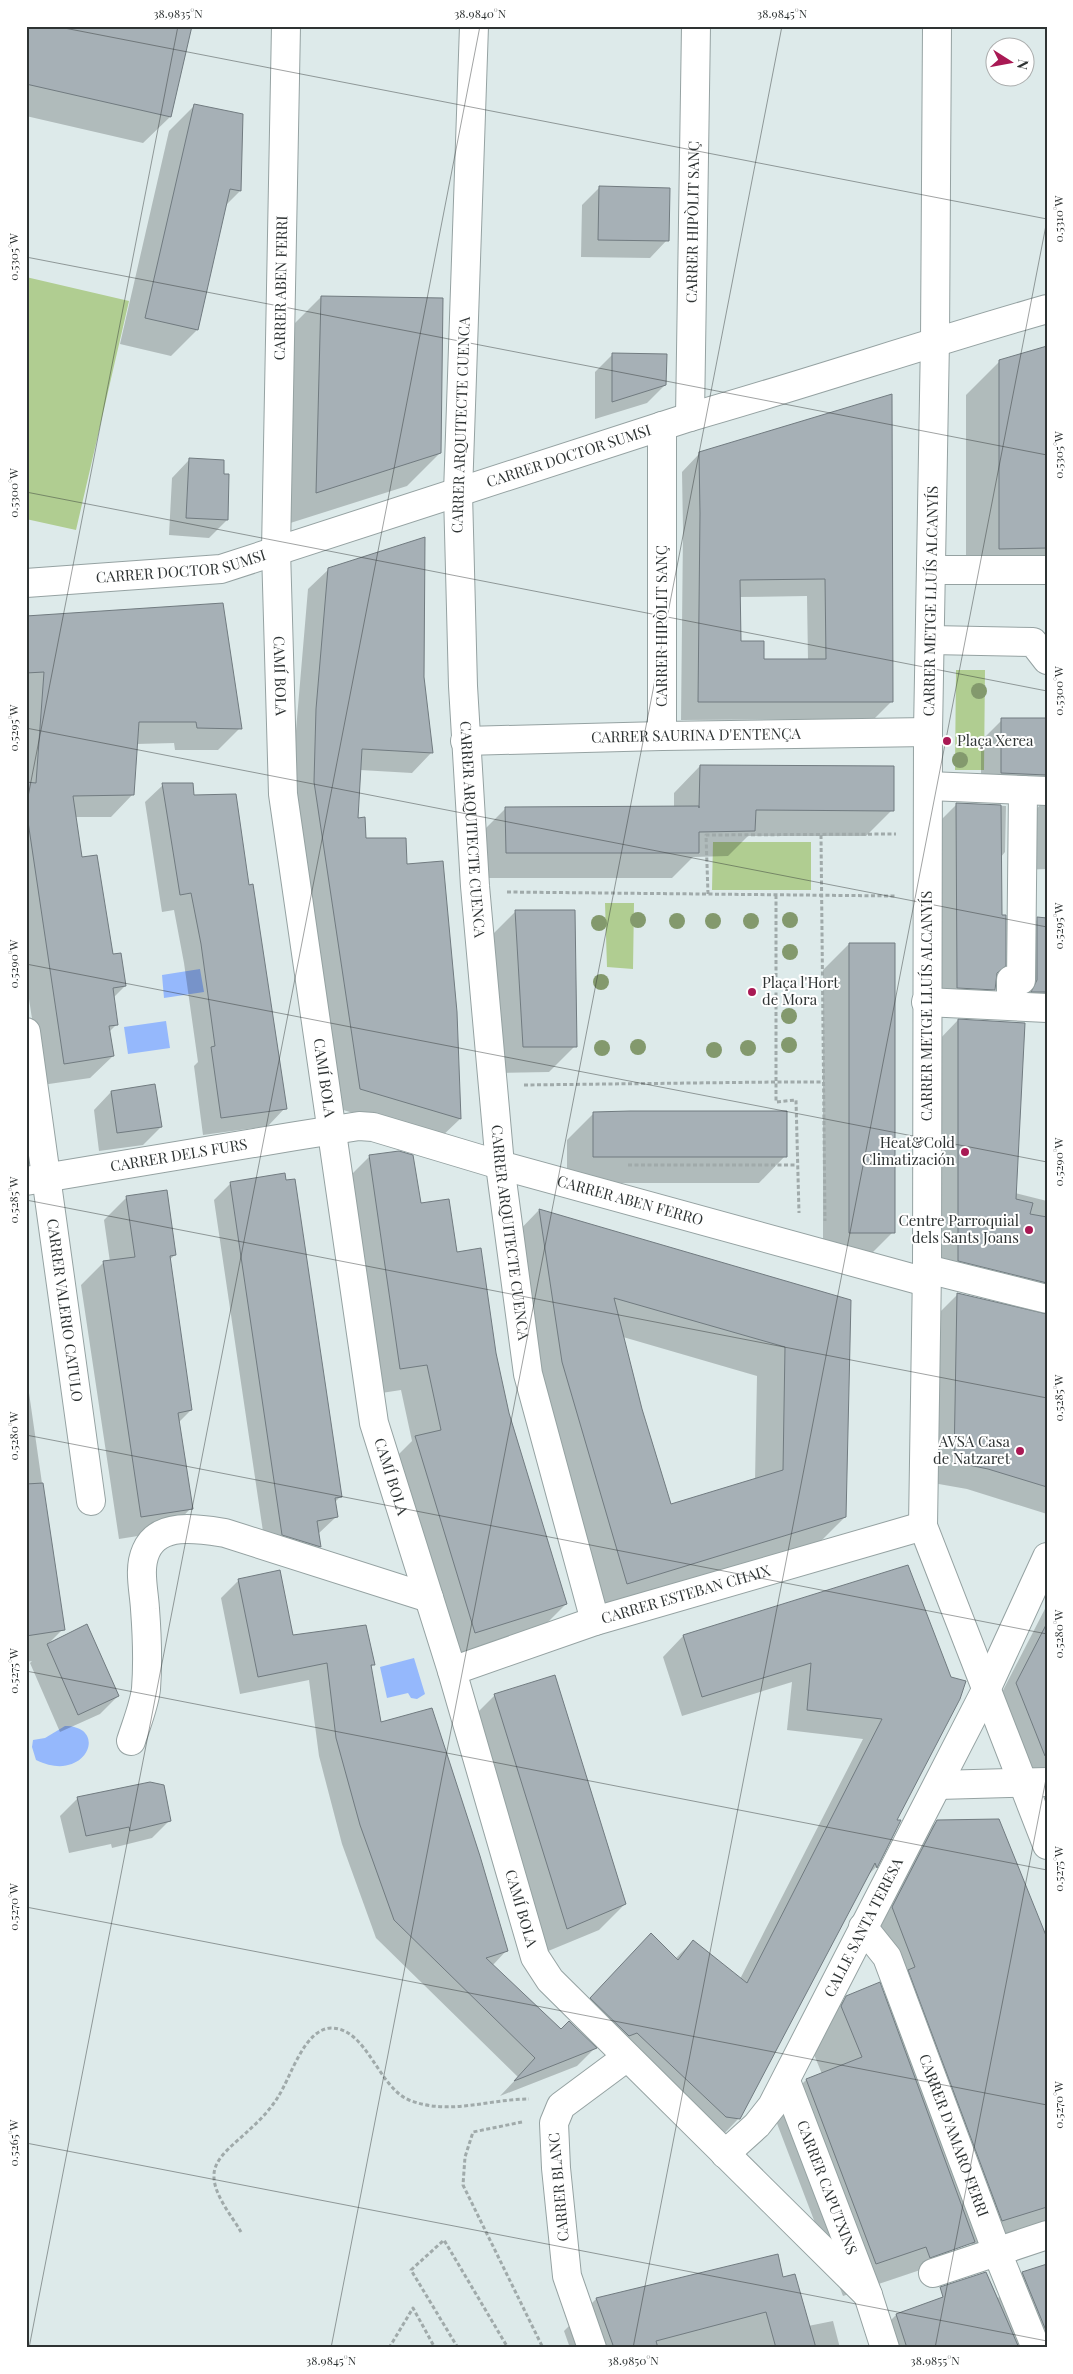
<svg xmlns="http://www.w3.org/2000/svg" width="1073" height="2374" font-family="'Playfair Display',serif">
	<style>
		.green { fill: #b0cd91 }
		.water { fill: #95b8fc }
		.shadow { fill: #0003; fill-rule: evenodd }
		.building { fill: #a6b0b6; stroke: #717b80; fill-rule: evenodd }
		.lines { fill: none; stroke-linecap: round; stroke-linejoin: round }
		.minor-casing { stroke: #95a2a2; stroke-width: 30 }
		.path { stroke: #a0aaaa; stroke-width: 3; stroke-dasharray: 4 2.5; stroke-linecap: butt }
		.minor { stroke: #fff; stroke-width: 28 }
		.tree { fill: #83996d }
		.ticks { fill: none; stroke: #2e3333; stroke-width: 1; stroke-opacity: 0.45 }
		.poi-dot { fill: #a91954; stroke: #fff; stroke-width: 2 }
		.labels { text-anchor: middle; stroke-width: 4; stroke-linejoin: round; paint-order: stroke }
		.street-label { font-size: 15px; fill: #2e3333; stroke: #fff }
		.poi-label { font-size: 15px; fill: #2e3333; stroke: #fff; text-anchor: end }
		.neatline { fill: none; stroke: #2e3333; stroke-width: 2 }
		.ticks-label { font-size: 12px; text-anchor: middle; fill: #2e3333 }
	</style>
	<rect width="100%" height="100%" fill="#ddeaea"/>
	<path class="green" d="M26,277L129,301L76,530L26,519Z
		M956,670H985L984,770H955Z
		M713,842H811V890H712Z
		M605,903H634L633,969L607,967Z"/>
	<path class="water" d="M200,969L204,992L164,998L162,975Z
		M166,1021L170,1048L128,1054L124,1027Z
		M414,1658L425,1694L417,1699L411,1698L408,1693L387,1698L380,1667Z
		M65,1726C110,1726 86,1785 36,1760L32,1747L33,1740L45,1738Z"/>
	<path class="shadow" d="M26,26L170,117L143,143L26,116Z
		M195,105L242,115L240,191L225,206L197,330L171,356L120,344L169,131Z
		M600,187L667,240L650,258L581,257L582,205Z
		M321,297L440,453L407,486L284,525L288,330Z
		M1047,347V580L966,581V395L1000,361Z
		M613,354L665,385L647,403L595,419V372Z
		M891,396L892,701L874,719L681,720L683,531L682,472L699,454ZM807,596L808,660H763L739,642V597Z
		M189,460L227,520L209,538L169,535L172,478Z
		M329,569L423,677L432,752L412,773L360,770L357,819L365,840L406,865L456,1012L460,1119L439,1139L340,1109L294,803L296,730L308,589Z
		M26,617L240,728L218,750H175L174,743L136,744L133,794L111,817H75L81,858L112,956L125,986L113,998L117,1024L109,1032L113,1056L90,1078L42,1085L26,979Z
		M1047,719V869L1017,870L1018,829L1040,805L1035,799L981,794V741L1002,720Z
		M700,766L892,810L866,836H748L728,856L693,857L672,878H480V834L506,808L674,807V793Z
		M163,785L193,797L248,886L285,1108L268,1126L203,1135L194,1066L198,1062L184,963L174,910L162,912L145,802Z
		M957,804L1006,806L1005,852L1000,858L994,989L969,1014L932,1013V829Z
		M515,912L575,1046L549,1072L498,1073L489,938Z
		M1038,919H1047V1017L1011,1012L1017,940Z
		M849,944L893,1232L867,1258H823V970Z
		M958,1020L1024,1024L1015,1193L1047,1201V1514L967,1489L933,1483L937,1315L958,1294L1040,1315L1037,1309L937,1281V1042Z
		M111,1092L161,1127L143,1145L99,1151L94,1110Z
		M593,1114L785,1156L759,1183H567V1140Z
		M370,1156L420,1204L495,1353L508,1414L566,1604L540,1630L449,1657L390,1463L412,1441L401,1390L375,1394L344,1182Z
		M231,1183L340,1497L334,1503L336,1517L318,1534L320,1547L303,1563L266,1552L214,1200Z
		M127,1197L175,1255L169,1260L191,1410L178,1423L191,1508L169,1531L119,1539L81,1285L104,1262H110L104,1220Z
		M539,1210L849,1301L845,1517L816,1546L599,1612L534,1391L511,1239ZM623,1337L757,1376L755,1480L670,1506L640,1409Z
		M26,1372L63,1629L48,1644L118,1696L100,1714L60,1732L30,1663L32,1661L26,1662Z
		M908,1567L894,1822L899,1821L876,1867L867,1876L739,2118L719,2139L571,2019L631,1955L675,1959L693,1941L740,1979L863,1739L787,1730L792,1682L682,1716L663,1657L683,1636Z
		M239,1580L292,1636L374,1664L370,1668L380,1723L506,1951L492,1966L561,2031L595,2048L577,2066L500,2096L518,2077L376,1938L342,1844L319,1756L309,1680L240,1694L221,1598Z
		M1047,1605V1790L1035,1791L996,1704Z
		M495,1695L625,1904L599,1930L541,1954L469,1721Z
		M78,1798L170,1820L152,1838L112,1848L111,1844L69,1853L60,1816Z
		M937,1821L1047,1944V2226L974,2249L968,2234L938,2264L843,2296L773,2113L806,2080L822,2074L808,2040L813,2031L847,1997L884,1996L886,1994L864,1936L909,1850Z
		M777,2255L782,2279L808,2326L833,2321L840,2348H570L564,2331L596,2299Z
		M1047,2265V2348H872L870,2341L896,2315L991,2283L998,2298L1023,2273Z"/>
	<path class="building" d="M26,26H192L171,117L26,84Z
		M194,104L243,114L241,191L230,189L198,330L145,318Z
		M599,186L670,188L669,241L598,240Z
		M321,296L443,298L441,453L316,493Z
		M1047,346V548L999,549V360Z
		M612,353L667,354L666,385L612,402Z
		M892,394L893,702H698L700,513L699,452ZM825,579L826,659H764V641H741L740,580Z
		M189,458L224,460V474H229L228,520L186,518Z
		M425,537L424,677L433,753L362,749L358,818L365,817L366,838H406L407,864L443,861L457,1012L461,1119L360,1089L314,782L316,709L328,568Z
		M223,603L242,729L197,728L196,722H139L134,795L73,796L82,857L97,855L113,954L121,953L126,986L113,988L118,1025L109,1026L114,1056L64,1064L26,808V782L36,783L44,672L26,673V616Z
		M1001,718H1047V775L1001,773Z
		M700,765L894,766V811L756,810L755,831L699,832V853H506L505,807L699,806V808Z
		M162,783H193L194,795L236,794L249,885L253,884L287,1109L221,1118L211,1047L215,1046L201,944L191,893L180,895Z
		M956,803L1001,805L1002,915H1006V966L997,973L995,990L957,988Z
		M515,910H575L577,1047H523Z
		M1037,917L1047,918V992H1031L1037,980Z
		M849,943H895V1233H849Z
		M958,1019L1025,1023L1016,1199L1033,1203L1030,1214L1047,1217V1283L958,1261Z
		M155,1084L162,1127L117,1133L111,1091Z
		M630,1111H787V1157H593V1112Z
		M399,1151L413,1155L421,1203L449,1199L457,1252L481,1248L496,1353L509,1413L567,1604L475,1633L415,1436L441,1430L427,1365L400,1369L369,1155Z
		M285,1173L286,1180L295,1179L342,1497L335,1498L338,1517L317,1521L321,1547L282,1535L230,1182Z
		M167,1190L176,1255L170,1256L192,1410L178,1413L193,1509L141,1517L103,1261L135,1257L126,1196Z
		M539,1209L851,1300L846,1517L627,1584L562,1362ZM614,1298L785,1347L783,1470L671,1504L642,1409Z
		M957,1293L1047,1314V1487L988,1469L954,1462Z
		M43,1483L65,1630L26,1636V1484Z
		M908,1565L951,1677L966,1681L960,1699L897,1820H901L877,1868L875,1863L740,2119L726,2117L637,2033L629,2036L590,1998L651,1933L678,1960L693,1940L747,1983L882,1719L807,1710L811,1663L702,1697L683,1635Z
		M280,1570L293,1635L366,1625L375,1665H371L381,1722L432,1708L480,1856L508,1951L486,1958L561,2029L569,2021L597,2048L514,2081L535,2058L394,1920L360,1825L336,1738L327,1663L258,1677L238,1579Z
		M1047,1623V1756H1045L1016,1683Z
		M87,1624L119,1696L78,1715L47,1644Z
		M555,1675L626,1904L567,1929L494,1694Z
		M150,1782L164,1785L171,1821L130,1831L129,1827L86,1836L77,1797Z
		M999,1819L1047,1938V2207L1002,2221L908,1970L915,1967L892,1907L937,1820Z
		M880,1982L975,2242L930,2258L926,2247L876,2264L806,2079L862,2057L841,2006L846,1996Z
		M778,2254L783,2277L795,2274L816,2348H776L766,2312L656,2341L658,2348H614L596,2298Z
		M1047,2264V2333L1022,2272Z
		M986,2272L1019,2348H907L896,2314L943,2297L940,2287Z"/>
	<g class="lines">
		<defs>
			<g id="minor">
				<path id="s1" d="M286,26L276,550L283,794L374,1423L452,1671L535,1957L550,1980L868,2295"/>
				<path id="s2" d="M474,26L458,493L463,686L475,886L500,1165L528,1374L595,1621"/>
				<path d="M937,26L935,340L928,732L927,1269L923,1526L1047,1845"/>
				<path id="s3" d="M690,417L696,26"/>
				<path d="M932,570H1047"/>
				<path id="s4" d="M26,583L221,569L690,417C810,383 927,343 1047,309"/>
				<path d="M931,640L1033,642L1047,660"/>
				<path d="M662,736V426"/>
				<path id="s5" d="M465,741L662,736L928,732"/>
				<path d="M929,786L1047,791"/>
				<path d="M926,1002L1047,1008"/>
				<path d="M1011,1005V980H1021L1023,790"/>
				<path id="s6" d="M26,1032L91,1501"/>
				<path id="s7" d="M26,1181L296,1136L359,1126L373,1127L500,1165L926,1282"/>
				<path d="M927,1269L1047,1299"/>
				<path id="s8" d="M452,1671L595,1621L923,1526"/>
				<path d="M131,1741C136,1725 144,1706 146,1689C148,1663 147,1635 145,1609C144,1590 138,1569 146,1551C159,1521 200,1529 225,1533L429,1598"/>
				<path d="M938,1785L1047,1782"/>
				<path id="s9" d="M863,1927L887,1957L997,2252L1036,2348"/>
				<path id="s10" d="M786,2081L868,2295L885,2348"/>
				<path id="s11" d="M725,2154L757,2125L772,2106L986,1690L1047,1557"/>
				<path d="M933,2273L1047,2235"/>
				<path d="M592,2348L567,2276L556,2168L554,2123L561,2106L627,2057"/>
			</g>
		</defs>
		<use href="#minor" class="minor-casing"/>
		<path class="path" d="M821,835L825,1221
			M507,892L896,896
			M708,894L706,835L896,834
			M776,895V1082H824
			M524,1085L776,1082V1102L796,1100L799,1213
			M628,1165H797
			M522,2122L473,2132L465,2157L463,2185L543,2348
			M241,2232C232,2216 213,2194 214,2175C214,2157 237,2142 248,2131C259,2121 270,2110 278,2097C291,2077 304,2029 331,2028C367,2028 378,2087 409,2100C449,2116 488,2099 529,2099
			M389,2348L413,2308L435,2348
			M458,2348L411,2270L444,2240L508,2348"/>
		<use href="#minor" class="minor"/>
	</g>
	<g class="tree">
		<circle cx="979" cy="691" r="8"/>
		<circle cx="960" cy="760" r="8"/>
		<circle cx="638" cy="920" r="8"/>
		<circle cx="790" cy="920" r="8"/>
		<circle cx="677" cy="921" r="8"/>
		<circle cx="713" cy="921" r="8"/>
		<circle cx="751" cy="921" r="8"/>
		<circle cx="599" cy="923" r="8"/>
		<circle cx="790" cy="952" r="8"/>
		<circle cx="601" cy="982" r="8"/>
		<circle cx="789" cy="1016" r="8"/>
		<circle cx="789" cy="1045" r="8"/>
		<circle cx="638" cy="1047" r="8"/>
		<circle cx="602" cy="1048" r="8"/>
		<circle cx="748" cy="1048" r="8"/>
		<circle cx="714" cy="1050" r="8"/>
	</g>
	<path class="ticks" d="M54,26L1047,219M26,257L1047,455M26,492L1047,691M26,728L1047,927M26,807L178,26M26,964L1047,1162M26,1200L1047,1398M26,1435L1047,1634M26,1671L1047,1870M26,1907L1047,2105M26,2143L1047,2341M29,2348L480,26M331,2348L782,26M633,2348L1047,220M935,2348L1047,1774"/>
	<g class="poi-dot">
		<circle cx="947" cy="741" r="5"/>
		<circle cx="752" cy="992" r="5"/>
		<circle cx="965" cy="1152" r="5"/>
		<circle cx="1029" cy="1230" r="5"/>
		<circle cx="1020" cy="1451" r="5"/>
	</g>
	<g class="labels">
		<g class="street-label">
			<text dy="5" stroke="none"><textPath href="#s3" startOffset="195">CARRER HIPÒLIT SANÇ</textPath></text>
			<text transform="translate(281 288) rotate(-89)" y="5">CARRER ABEN FERRI</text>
			<text transform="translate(461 425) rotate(-88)" y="5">CARRER ARQUITECTE CUENCA</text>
			<text dy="5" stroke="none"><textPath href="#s4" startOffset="561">CARRER DOCTOR SUMSI</textPath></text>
			<text dy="5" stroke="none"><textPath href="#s4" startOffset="156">CARRER DOCTOR SUMSI</textPath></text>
			<text transform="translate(931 601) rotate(-89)" y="5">CARRER METGE LLUÍS ALCANYÍS</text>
			<text transform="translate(662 626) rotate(-90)" y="5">CARRER HIPÒLIT SANÇ</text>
			<text dy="5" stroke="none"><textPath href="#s1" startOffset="650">CAMÍ BOLA</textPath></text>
			<text dy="5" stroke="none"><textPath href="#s5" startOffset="231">CARRER SAURINA D'ENTENÇA</textPath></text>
			<text dy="5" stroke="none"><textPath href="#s2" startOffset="804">CARRER ARQUITECTE CUENCA</textPath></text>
			<text transform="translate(927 1006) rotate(-90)" y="5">CARRER METGE LLUÍS ALCANYÍS</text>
			<text dy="5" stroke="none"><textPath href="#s1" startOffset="1055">CAMÍ BOLA</textPath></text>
			<text dy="5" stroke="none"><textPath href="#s7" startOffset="155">CARRER DELS FURS</textPath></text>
			<text dy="5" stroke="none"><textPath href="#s7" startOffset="619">CARRER ABEN FERRO</textPath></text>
			<text dy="5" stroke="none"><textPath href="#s2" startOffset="1209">CARRER ARQUITECTE CUENCA</textPath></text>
			<text dy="5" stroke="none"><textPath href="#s6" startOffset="281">CARRER VALERIO CATULO</textPath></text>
			<text dy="5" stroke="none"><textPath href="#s1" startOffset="1460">CAMÍ BOLA</textPath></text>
			<text dy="5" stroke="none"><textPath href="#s8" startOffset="246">CARRER ESTEBAN CHAIX</textPath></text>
			<text dy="5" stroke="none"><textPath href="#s1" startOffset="1911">CAMÍ BOLA</textPath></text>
			<text dy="5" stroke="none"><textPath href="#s11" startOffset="268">CALLE SANTA TERESA</textPath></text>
			<text dy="5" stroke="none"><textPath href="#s9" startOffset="229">CARRER D'AMARO FERRI</textPath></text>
			<text transform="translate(559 2187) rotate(-95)" y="5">CARRER BLANC</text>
			<text dy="5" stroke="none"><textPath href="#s10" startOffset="114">CARRER CAPUTXINS</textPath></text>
		</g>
		<g class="poi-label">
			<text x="957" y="746" text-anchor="start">Plaça Xerea</text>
			<text x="762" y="988" text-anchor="start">Plaça l'Hort<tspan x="762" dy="17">de Mora</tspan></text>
			<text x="955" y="1148">Heat&amp;Cold<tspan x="955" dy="17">Climatización</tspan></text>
			<text x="1019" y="1226">Centre Parroquial<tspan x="1019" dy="17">dels Sants Joans</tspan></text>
			<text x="1010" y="1447">AVSA Casa<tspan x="1010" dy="17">de Natzaret</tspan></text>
		</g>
	</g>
	<rect width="1073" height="2374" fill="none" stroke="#ffffff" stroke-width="55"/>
	<g transform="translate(1010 62) rotate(101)"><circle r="24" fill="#ffffff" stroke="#abadad"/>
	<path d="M0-4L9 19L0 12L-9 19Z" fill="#a91954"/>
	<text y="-8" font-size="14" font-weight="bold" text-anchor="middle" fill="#2e3333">N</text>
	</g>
	<rect x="28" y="28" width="1018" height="2318" class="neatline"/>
	<g class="ticks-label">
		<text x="178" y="18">38.9835°N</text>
		<text x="480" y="18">38.9840°N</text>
		<text x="782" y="18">38.9845°N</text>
		<text transform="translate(1059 219) rotate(-90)" y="4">0.5310°W</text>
		<text transform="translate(14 257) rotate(-90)" y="4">0.5305°W</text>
		<text transform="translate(1059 455) rotate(-90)" y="4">0.5305°W</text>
		<text transform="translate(14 493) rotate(-90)" y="4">0.5300°W</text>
		<text transform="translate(1059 691) rotate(-90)" y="4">0.5300°W</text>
		<text transform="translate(14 728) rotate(-90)" y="4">0.5295°W</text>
		<text transform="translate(1059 926) rotate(-90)" y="4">0.5295°W</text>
		<text transform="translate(14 964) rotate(-90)" y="4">0.5290°W</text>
		<text transform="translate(1059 1162) rotate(-90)" y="4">0.5290°W</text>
		<text transform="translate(14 1200) rotate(-90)" y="4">0.5285°W</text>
		<text transform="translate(1059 1398) rotate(-90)" y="4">0.5285°W</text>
		<text transform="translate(14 1436) rotate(-90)" y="4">0.5280°W</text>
		<text transform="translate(1059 1634) rotate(-90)" y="4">0.5280°W</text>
		<text transform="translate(14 1671) rotate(-90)" y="4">0.5275°W</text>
		<text transform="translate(1059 1869) rotate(-90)" y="4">0.5275°W</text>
		<text transform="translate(14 1907) rotate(-90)" y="4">0.5270°W</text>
		<text transform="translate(1059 2105) rotate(-90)" y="4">0.5270°W</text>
		<text transform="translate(14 2143) rotate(-90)" y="4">0.5265°W</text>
		<text x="331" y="2365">38.9845°N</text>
		<text x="633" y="2365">38.9850°N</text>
		<text x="935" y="2365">38.9855°N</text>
	</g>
</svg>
